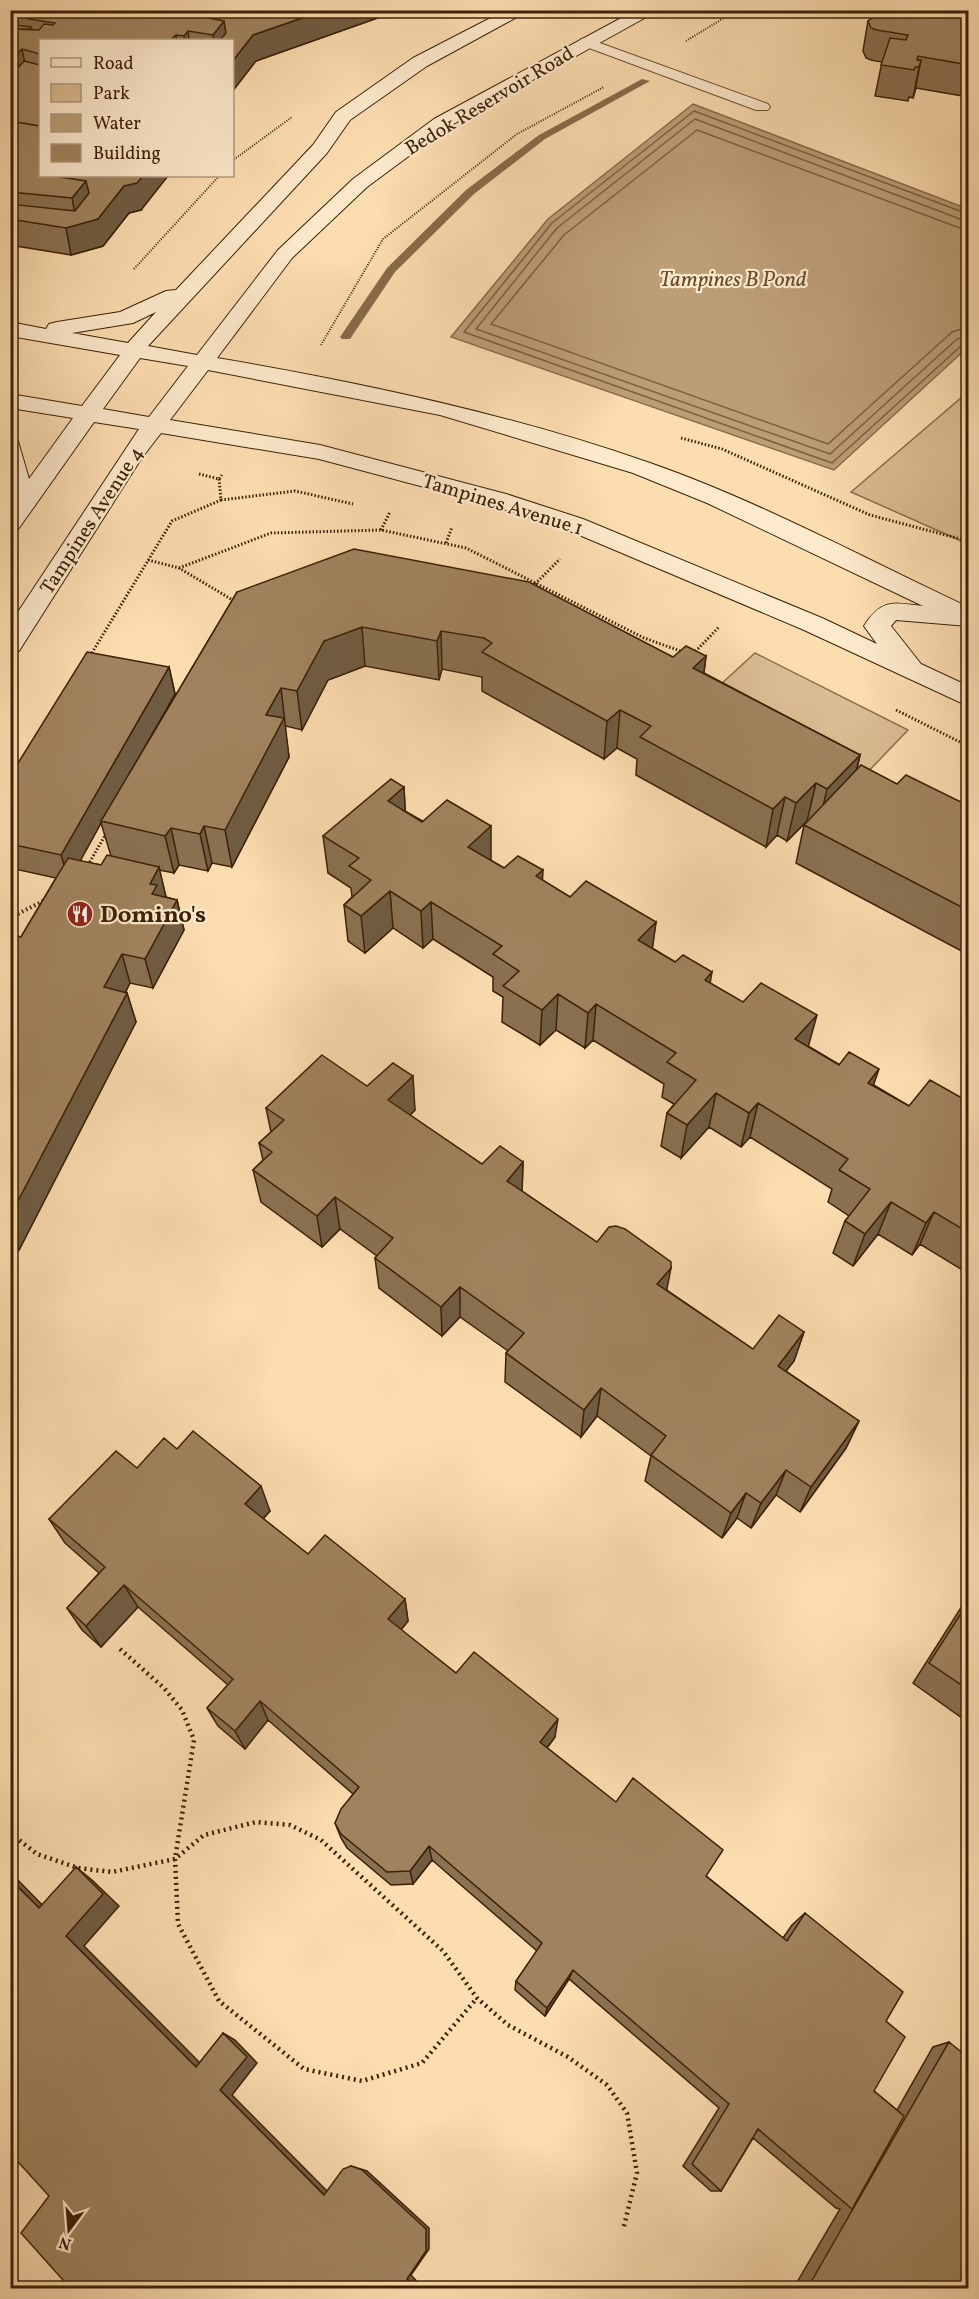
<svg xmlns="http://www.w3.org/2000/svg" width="979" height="2299" font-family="Vollkorn,serif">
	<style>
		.green { fill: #dbbd93; stroke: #8c6f4c; stroke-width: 1.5 }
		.water { fill: #bb9d76; stroke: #886b49; stroke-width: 1.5 }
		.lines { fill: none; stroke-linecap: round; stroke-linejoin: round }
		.shore { stroke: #7c5f3e; stroke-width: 1.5 }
		.stream { fill: #886b49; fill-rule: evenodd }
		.service-casing { stroke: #6c5030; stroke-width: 2 }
		.secondary-casing { stroke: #3c2106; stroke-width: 2 }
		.path-far3 { stroke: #3c2106; stroke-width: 2; stroke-dasharray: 1 1.5; stroke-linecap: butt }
		.path-far2 { stroke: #3c2106; stroke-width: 3; stroke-dasharray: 1.5 2; stroke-linecap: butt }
		.path-far1 { stroke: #3c2106; stroke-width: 4; stroke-dasharray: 1.5 3; stroke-linecap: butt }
		.path { stroke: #3c2106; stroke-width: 4.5; stroke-dasharray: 2 4; stroke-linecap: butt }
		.service { fill: #fde9cc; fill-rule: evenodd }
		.secondary { fill: #fde9cc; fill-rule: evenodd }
		.wall { fill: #8a7151; stroke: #3c2106; stroke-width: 1.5; fill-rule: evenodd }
		.shaded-wall { fill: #705c42; stroke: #3c2106; stroke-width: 1.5 }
		.building { fill: #a0835e; stroke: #3c2106; stroke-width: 1.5 }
		.labels { text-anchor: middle; stroke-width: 4.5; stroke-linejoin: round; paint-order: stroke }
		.far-street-label { font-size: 20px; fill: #3c2106; stroke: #fde9cc }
		.far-water-label { font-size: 22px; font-style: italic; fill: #684c2d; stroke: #fde9cc }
		.poi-label { font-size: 24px; font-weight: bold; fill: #3c2106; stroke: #fde9cc; text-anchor: start }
	</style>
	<rect width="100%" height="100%" fill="#fcddb0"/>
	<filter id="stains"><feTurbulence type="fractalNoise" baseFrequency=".00333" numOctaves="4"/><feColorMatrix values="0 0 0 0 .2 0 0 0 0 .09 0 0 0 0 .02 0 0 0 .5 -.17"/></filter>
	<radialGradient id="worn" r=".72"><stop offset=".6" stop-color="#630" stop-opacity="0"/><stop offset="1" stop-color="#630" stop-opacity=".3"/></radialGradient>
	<path class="green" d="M968,392V544L851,492Z
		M755,653L908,730L863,777L708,696Z"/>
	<path class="water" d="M693,104L968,209V347L834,470L451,337L548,219Z"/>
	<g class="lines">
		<path class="shore" d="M968,214L694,111L552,223L464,332L832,463L962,345L968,343
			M968,222L695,119L557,228L476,329L830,454L957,339L968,336
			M968,231L697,130L564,235L491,324L828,444L952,332L968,327"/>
		<path class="stream" d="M642,79L650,81L545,139L474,194L395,272L350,339H342L340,337L387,268L466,190L539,135Z"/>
		<defs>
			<path id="service" d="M586,38L768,104L770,107L768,110H756L581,45L579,42L581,39Z"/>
			<path id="secondary" d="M506,10H530L427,66L350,120L327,153L148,346L197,355L278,250L353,179L434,119L636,10H659L448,127L367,187L292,258L217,358C364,383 509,414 650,463C759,501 864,558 968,607V626L896,620L891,626L921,664L968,686V706L804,630L565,529L488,504L319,459L161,433L141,459L19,651L10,654V624L139,429L94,422L19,528L10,531V439L18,441L29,479L73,418L10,408V394L82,406L120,355L10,336V322L46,329L49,324L57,322L120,312L166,291L176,290L313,145L336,112L413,58ZM156,312L128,343L72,333L133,323ZM140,358L188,366L149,417L103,409ZM208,370L440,415L633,473L707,503L923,606C893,603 882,598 864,626L877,644L822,618L583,519L506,494L320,445L170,420Z"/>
		</defs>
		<use href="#service" class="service-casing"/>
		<use href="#secondary" class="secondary-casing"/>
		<path class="path-far3" d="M686,41L737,10
			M232,161L292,117
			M134,269L219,176
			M321,345L383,239L517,134L604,87"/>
		<path class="path-far2" d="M681,438L722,449L870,515L968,541
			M199,474L219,479L222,475
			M219,479L221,500L295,491L353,504
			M381,530L390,512
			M446,543L452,527
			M148,560L179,568L236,602
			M179,568L271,533L381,530L466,548L644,638L683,652
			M535,584L560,559
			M693,654L719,627
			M90,656L172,521L221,500
			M896,710L968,746
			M88,865L107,832"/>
		<path class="path-far1" d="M10,918L47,899"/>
		<path class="path" d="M120,1649L164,1688L182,1710L194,1740L175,1859L178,1924L219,2001L304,2069L362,2081L422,2063L477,1998
			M10,1833L37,1854L78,1868L112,1872L175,1859L204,1835L256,1822L290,1825L321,1840L443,1951L477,1998L508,2025L568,2057L607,2085L627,2113L637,2173L623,2230"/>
		<use href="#service" class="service"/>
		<use href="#secondary" class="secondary"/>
	</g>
	<path class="wall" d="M10,10H400L256,61L232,40H40V176L141,210L129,213L103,246L71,255L10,245Z
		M969,10V97L916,88L913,98L909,97L908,101L875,96L882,62L871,60L866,58L863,51L868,21Z
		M237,592L673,657L706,656L704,673L860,755L857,769L897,784L969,806V955L796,863L804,825L808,821H807L787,841L777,835L766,847L636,775L637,759L617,748L604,759L482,691V677L442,669L439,680L365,666L328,680L302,730L286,726L285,728L289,757L232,867L212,863L208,871L179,865L174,873L159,870L166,897L177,900L184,930L153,988L130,983L125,993H127L136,1022L19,1250L10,1247V935L21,937L56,878L10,868V776L169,667L175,694L135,764ZM101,823L111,856L101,865L80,861Z
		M404,787L405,811L504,868L542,880L570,897L656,922L652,948L710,983L808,1046L909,1106L969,1102V1274L920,1244L912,1255L878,1234L853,1266L833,1253L845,1221L849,1216L828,1202L832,1189L750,1137L741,1147L709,1127L681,1158L661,1146L667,1113L674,1104L662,1097L664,1084L593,1040L585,1048L556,1030L540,1045L502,1022L503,997L493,991V977L433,939L423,948L393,928L365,953L348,941L344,905L352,897L351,888L328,873L323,836Z
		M367,1086L415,1110L410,1115L482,1164L523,1162L522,1191L753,1349L804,1332L794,1361L786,1371L859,1421L846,1448L800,1512L776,1495L751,1528L737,1518L722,1538L645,1481L651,1456L597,1416L581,1437L505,1382L506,1353L508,1351L460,1317L442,1336L379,1288L375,1258L377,1256L340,1229L322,1247L261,1202L253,1170L263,1160L259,1143L271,1132L266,1108Z
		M177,1449L270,1511L263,1519L308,1554L405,1599L408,1621L401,1630L456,1673L555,1737L547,1748L783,1938L792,1925L805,1913L886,2021L874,2091L897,2110L933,2047L949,2042L969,2289H793L840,2209L836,2208L753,2138L721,2191H711L683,2166L719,2108L569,1979L545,2016L515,1990L516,1981L537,1951L432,1860L413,1884L391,1885L347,1848L341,1838L335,1823L353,1794L268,1720L245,1749L218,1726L207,1708L228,1685L138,1607L101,1647L82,1630L67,1608L99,1573L65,1543L49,1519L137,1468Z
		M969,1595V1723L913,1683Z"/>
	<path class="shaded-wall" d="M325,10H400L256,61L232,92V62L253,35Z
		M224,21L227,40H214L213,35Z
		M188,31L189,40H184V36Z
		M176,35L177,40H170Z
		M22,49L30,87L25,93L16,55Z
		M921,60L915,91L913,98L919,67Z
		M130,176H168L141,210L129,213L103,246L71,255L66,228L77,225L72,198L86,181Z
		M362,627L365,666L328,680L302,730L297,691L324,641Z
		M441,631L442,669L439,680L437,641Z
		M706,656L701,695L693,668Z
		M169,667L175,694L102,822L101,821V823L69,881L61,855Z
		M281,688L289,757L232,867L225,830L266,715Z
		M620,710L617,748L604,759L607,721Z
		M860,755L851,793L818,827L827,789Z
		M816,783L807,821L787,841L796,803Z
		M404,787L406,825L388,801Z
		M785,797L777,835L766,847L773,809Z
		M204,826L212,863L208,871L200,834Z
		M491,826V864L468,847Z
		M171,828L179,865L174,873L165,836Z
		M159,867L166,897L162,905L160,924L150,884Z
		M543,870L541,908L536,876Z
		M390,891L393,928L365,953L361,916Z
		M177,900L184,930L153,988L145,959Z
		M431,902L433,939L423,948L421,911Z
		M656,922L651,959L638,940Z
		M122,954L130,983L113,1016L104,987Z
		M712,972L706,1008L705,980Z
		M127,993L136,1022L19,1250L10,1233V1216Z
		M558,994L556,1030L540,1045L542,1010Z
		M596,1004L593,1040L585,1048L588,1013Z
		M817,1015L807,1051L795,1039Z
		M879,1069L867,1104L868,1083Z
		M413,1076L415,1110L391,1134L388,1100Z
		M716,1093L709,1127L681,1158L687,1125Z
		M758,1103L750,1137L741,1147L749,1113Z
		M523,1162L522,1195L507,1181Z
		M335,1197L340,1229L322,1247L317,1216Z
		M891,1202L878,1234L853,1266L865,1234Z
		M934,1212L920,1244L912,1255L926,1223Z
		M671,1268L665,1299L657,1284Z
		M460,1287V1317L442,1336L441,1307Z
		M804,1332L794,1361L768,1394L778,1366Z
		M601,1388L597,1416L581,1437L584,1410Z
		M859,1421L846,1448L800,1512L811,1487Z
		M786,1470L776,1495L751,1528L761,1503Z
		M261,1486L270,1511L254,1529L245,1504Z
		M746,1493L737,1518L722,1538L731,1513Z
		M124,1585L138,1607L101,1647L86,1626Z
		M405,1599L408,1621L391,1641L388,1619Z
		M260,1701L268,1720L245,1749L235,1731Z
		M558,1719L555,1737L538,1760L540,1742Z
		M429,1846L432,1860L413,1884L410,1871Z
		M76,1867L92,1880L119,1906L84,1946L209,2072L196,2067L66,1936Z
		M10,1872L57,1920L39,1908L10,1879Z
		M573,1970L569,1979L545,2016L547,2008Z
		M223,2033L235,2040L257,2063L232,2095L331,2195H324L220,2090Z
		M351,2166L367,2171L429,2228V2249L411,2275L424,2289H416L407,2279Z"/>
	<path class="building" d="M10,10H15L13,13L15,25L31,27L32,29H10Z
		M15,10H117L159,17L165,10H166L224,21L213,35L188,31L184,36L176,35L170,40H40V54L22,49L16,55L10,54V29L39,30L44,24L53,25L55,23L29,19L33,16L13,13Z
		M117,10H165L159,17Z
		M166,10H325L253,35L232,62V40H220L226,33L224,21Z
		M883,10H969V65L918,56L917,60H921L919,67H915L914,70L881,65L890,38L906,40L908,35L877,30L871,28L868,21Z
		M24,61L40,65V126L10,121V65L19,67Z
		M10,121L40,126V176H60L59,177L86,181L72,198L10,192Z
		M67,176H143L137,183L124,186L98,219L66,228L10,219V204L75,211L89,193L86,181L67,178Z
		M354,549L529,582L673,657L686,646L706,656L693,668L860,755L827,789L816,783L796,803L785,797L773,809L640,737L651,726L620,710L607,721L482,652L492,643L484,638L441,631L437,641L362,627L324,641L297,691L281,688L266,715L284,718L225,830L204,826L200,834L171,828L165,836L101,821L237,592Z
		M87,652L169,667L61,855L10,844V776Z
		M861,765L897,784L906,775L969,806V911L804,825Z
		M391,779L404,787L388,801L422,822L447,800L491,826L468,847L504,868L518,856L543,870L536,876L570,897L586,881L656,922L638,940L675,962L683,955L712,972L705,980L743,1002L761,983L817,1015L795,1039L839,1065L849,1052L879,1069L868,1083L909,1106L930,1080L969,1102V1233L934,1212L926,1223L891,1202L865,1234L845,1221L870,1189L839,1170L848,1159L758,1103L749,1113L716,1093L687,1125L667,1113L696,1080L667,1062L676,1053L596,1004L588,1013L558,994L542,1010L503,986L519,971L493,954L502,946L431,902L421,911L390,891L361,916L344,905L371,880L349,866L359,858L323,836Z
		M107,855L159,867L150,884L157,885L152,894L177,900L145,959L122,954L104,987L127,993L10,1216V955L12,953L10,952V935L21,937L68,858L101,865Z
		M322,1055L367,1086L393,1063L413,1076L388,1100L482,1164L500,1146L523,1162L507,1181L597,1242L609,1227L616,1226L625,1229L671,1262V1268L657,1284L753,1349L779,1315L804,1332L778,1366L859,1421L811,1487L786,1470L761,1503L746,1493L731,1513L651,1455L666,1436L601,1388L584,1410L506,1353L524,1333L460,1287L441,1307L375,1258L393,1238L335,1197L317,1216L253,1170L272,1152L259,1143L284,1120L266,1108Z
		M193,1431L261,1486L245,1504L308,1554L325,1535L405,1599L388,1619L456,1673L474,1652L558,1719L540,1742L616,1802L633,1778L723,1850L706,1876L787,1941L805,1913L903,1992L886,2021L905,2037L874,2091L904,2116L852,2209L758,2129L721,2191L692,2164L729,2104L573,1970L547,2008L516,1981L542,1943L429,1846L410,1871L387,1872L341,1834L335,1823L341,1809L359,1787L260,1701L235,1731L207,1708L233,1679L124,1585L86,1626L67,1608L105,1567L49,1519L116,1451L137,1468L164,1438L177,1449Z
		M969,1601V1690L929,1663Z
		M76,1867L103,1894L66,1936L196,2067L223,2033L247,2057L220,2090L324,2195L343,2169L351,2166L362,2170L426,2229V2251L407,2279L416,2289H135L133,2287L132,2289H71L21,2233L49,2196L10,2153V1879L39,1908Z
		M949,2042L969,2058V2289H807Z"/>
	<defs>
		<symbol id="restaurant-disc" viewBox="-11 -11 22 22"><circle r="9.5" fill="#8f2418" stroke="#fde9cc"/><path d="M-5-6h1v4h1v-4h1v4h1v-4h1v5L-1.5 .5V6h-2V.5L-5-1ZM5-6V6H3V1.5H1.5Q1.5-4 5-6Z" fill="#fff"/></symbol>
	</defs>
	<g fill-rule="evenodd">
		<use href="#restaurant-disc" x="65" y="899" width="30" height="30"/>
	</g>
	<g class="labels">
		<g class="far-street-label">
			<text transform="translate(489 100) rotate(-31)" y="7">Bedok Reservoir Road</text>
			<text transform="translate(503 504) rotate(17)" y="7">Tampines Avenue 1</text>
			<text transform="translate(91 520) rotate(-57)" y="7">Tampines Avenue 4</text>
		</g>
		<g class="far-water-label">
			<text x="733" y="286">Tampines B Pond</text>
		</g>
		<g class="poi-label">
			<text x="100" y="922">Domino's</text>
		</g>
	</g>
	<rect width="979" height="2299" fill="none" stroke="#fcddb0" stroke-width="36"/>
	<rect x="12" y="12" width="955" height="2275" fill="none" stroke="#3c2106" stroke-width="3"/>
	<rect x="18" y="18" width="943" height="2263" fill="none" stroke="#3c2106" stroke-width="1.5"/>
	<rect x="39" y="39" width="195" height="138" fill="#fde9cc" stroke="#b0997d" stroke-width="1.5"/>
	<rect x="51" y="58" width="30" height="9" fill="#fde9cc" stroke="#b0997d" stroke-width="1.5"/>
	<text x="93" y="69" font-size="18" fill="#3c2106">Road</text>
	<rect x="51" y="84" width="30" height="18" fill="#dbbd93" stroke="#b0997d" stroke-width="1.5"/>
	<text x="93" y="99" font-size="18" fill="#3c2106">Park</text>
	<rect x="51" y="114" width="30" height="18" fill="#bb9d76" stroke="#b0997d" stroke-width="1.5"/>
	<text x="93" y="129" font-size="18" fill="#3c2106">Water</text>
	<rect x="51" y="144" width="30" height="18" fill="#a0835e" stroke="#b0997d" stroke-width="1.5"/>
	<text x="93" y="159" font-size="18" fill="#3c2106">Building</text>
	<g transform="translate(69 2230) rotate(196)" stroke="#fde9cc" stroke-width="4.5" paint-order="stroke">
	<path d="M0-4.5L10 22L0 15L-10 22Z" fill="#3c2106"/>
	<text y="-9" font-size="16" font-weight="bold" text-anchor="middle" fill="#3c2106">N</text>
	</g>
	<rect width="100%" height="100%" filter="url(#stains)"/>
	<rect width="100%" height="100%" fill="url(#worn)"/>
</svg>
